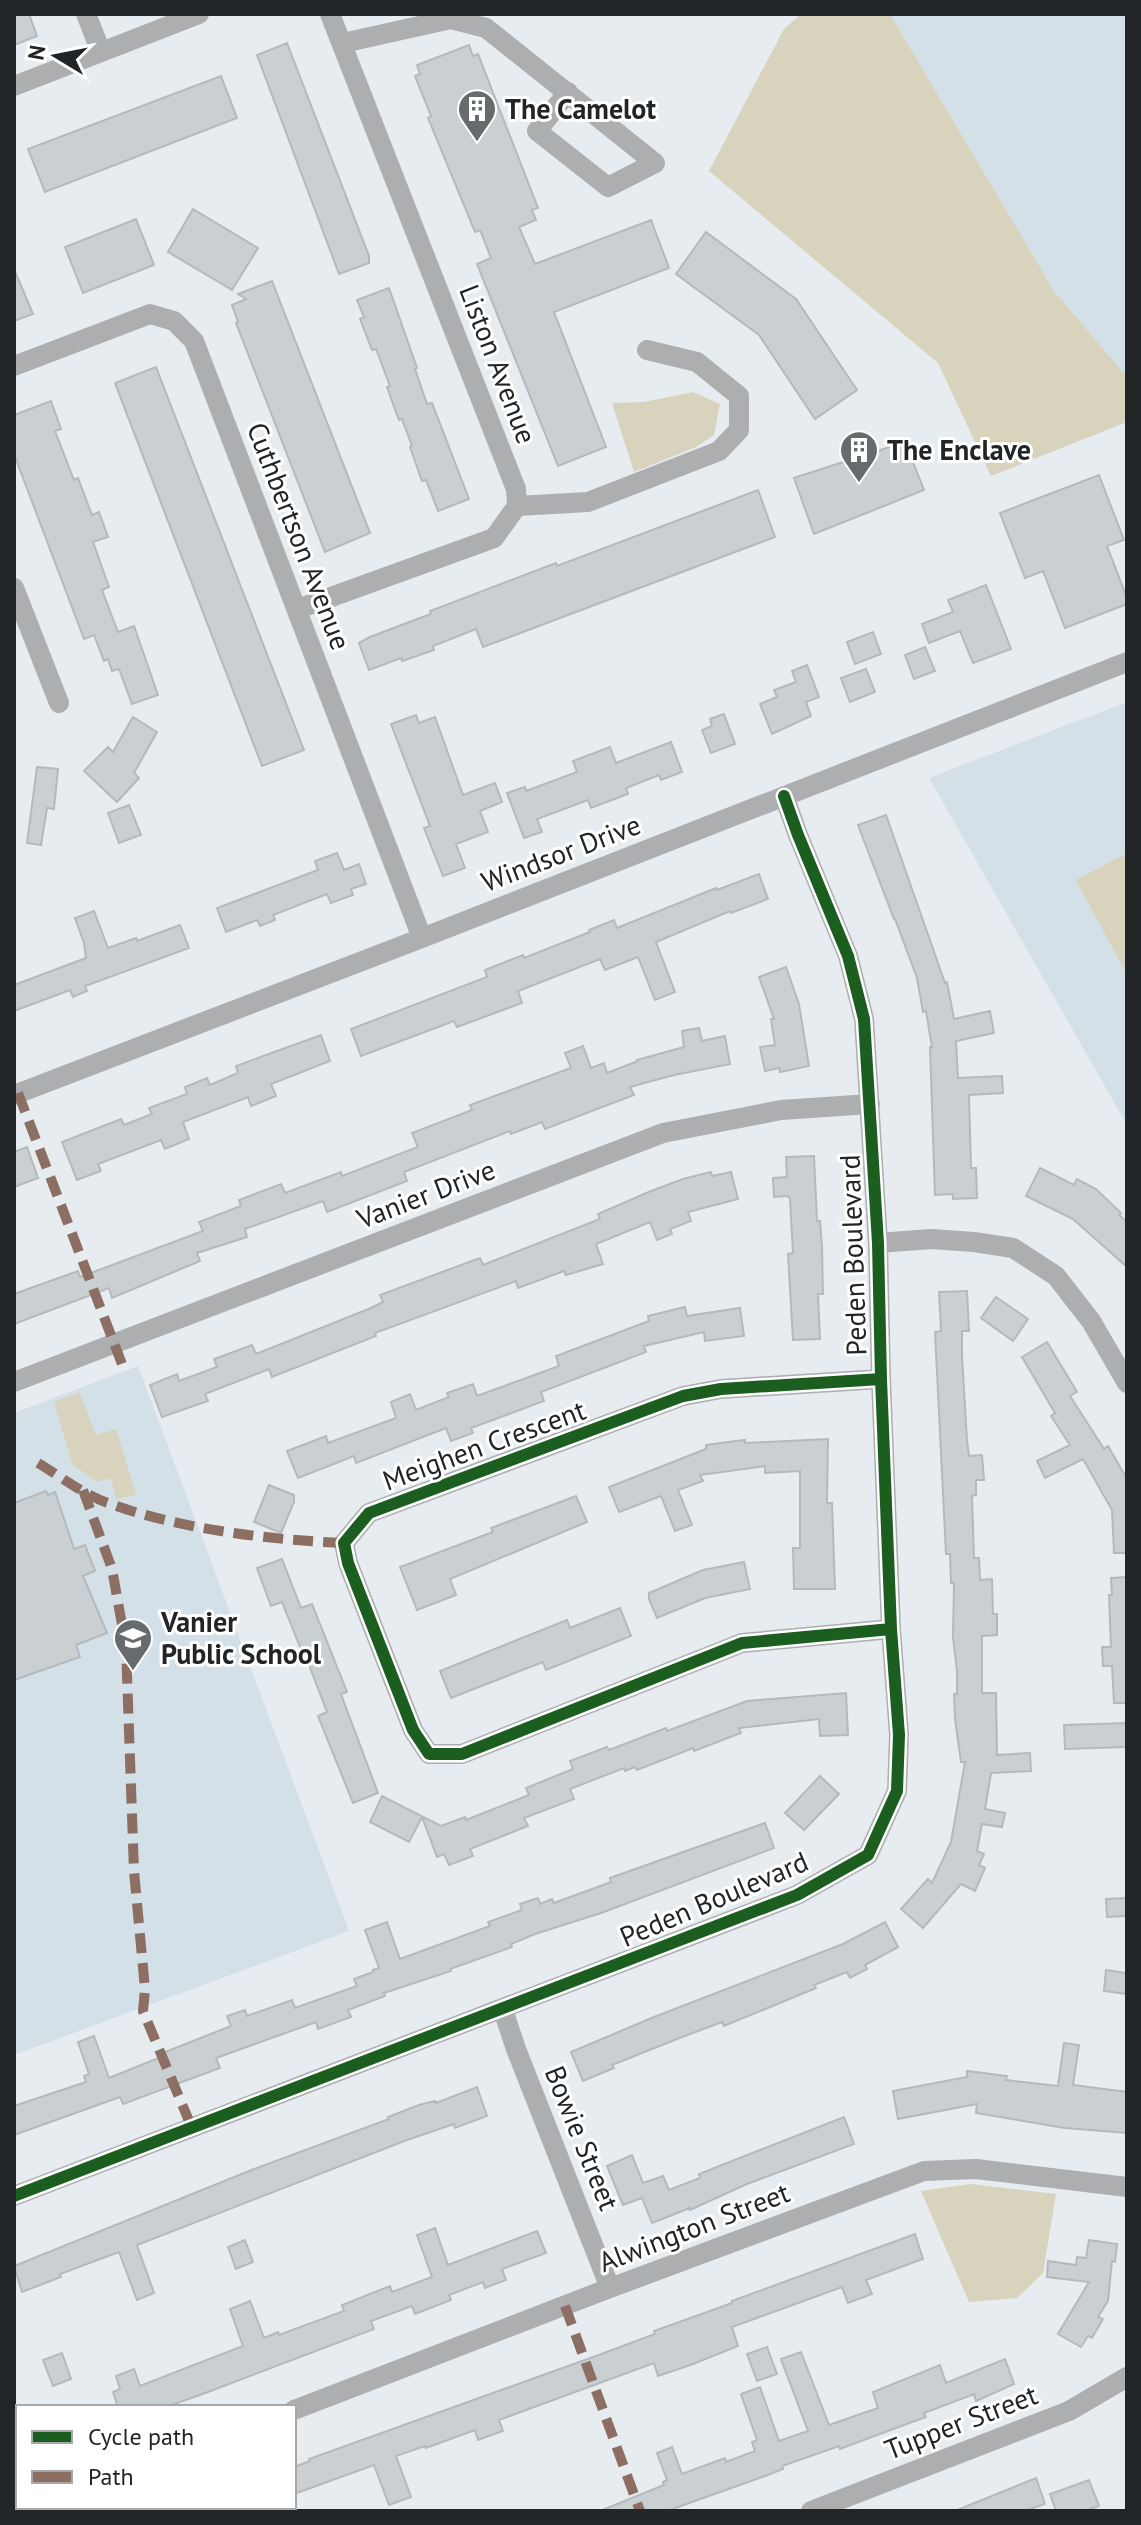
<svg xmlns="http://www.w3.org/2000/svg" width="1141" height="2525" font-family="'PT Sans',sans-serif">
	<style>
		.built { fill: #d4e0e8 }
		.green { fill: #d7d3bc }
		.building { fill: #cacfd2; stroke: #b4b9bc; stroke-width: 2 }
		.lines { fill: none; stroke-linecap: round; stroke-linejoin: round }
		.minor { stroke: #acaeaf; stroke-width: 20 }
		.quiet { stroke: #8d6e63; stroke-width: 10; stroke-dasharray: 20 10; stroke-linecap: butt }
		.cycleway-casing { stroke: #fff; stroke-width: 17 }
		.cycleway { stroke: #1b5e20; stroke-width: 12 }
		.labels { text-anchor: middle; stroke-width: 6; stroke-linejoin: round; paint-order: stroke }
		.poi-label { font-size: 28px; font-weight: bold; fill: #212528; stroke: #fff; text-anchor: start }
		.street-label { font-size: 28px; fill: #212528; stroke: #fff }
	</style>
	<rect width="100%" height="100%" fill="#e6ecf0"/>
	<path class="built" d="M890,14H1127V377L1054,291Z
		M1127,702V1125L929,778Z
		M138,1366L349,1931L14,2055V1413Z"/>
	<path class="green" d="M801,14H890L1054,291L1127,377V422L991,476L938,363L709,171L784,29Z
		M693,392L720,404L714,435L696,447L634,472L612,403L644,402Z
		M1127,853V975L1076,880Z
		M79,1392L96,1435L116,1429L136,1495L116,1499L111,1478L97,1482L72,1464L54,1402Z
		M970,2184L1056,2194L1043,2273L1017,2298L969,2302L921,2191Z"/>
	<path class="building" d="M14,14H29L37,36L14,45Z
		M287,43L369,256V263L339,274L257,55Z
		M469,45L473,56L478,54L538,208L532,210L536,220L519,227L535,264L651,220L669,268L554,312L606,447L558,466L477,264L491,258L480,230L475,232L428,118L431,116L415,76L420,74L417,65Z
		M221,76L237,118L45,192L28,149Z
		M193,209L258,248L232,290L168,252Z
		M136,219L154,265L83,293L65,247Z
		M706,232L796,299L857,390L815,419L759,335L676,274Z
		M14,269L33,314L14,321Z
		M272,281L370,533L325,552L236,323L238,322L232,305L246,299L238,294Z
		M389,288L417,368L415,369L427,404L432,403L469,499L438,511L426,480L422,481L410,447L412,446L402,419L399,420L393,404L387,387L390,386L376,349L372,350L360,319L364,317L357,300Z
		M156,367L304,750L262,766L115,383Z
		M51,401L61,429L55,431L74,480L78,478L92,515L99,512L108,537L93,542L109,587L102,590L118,632L134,626L158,695L132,704L119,669L112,671L108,659L104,661L94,635L84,639L14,454V415Z
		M905,442L924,490L814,534L794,478Z
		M1099,475L1124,540L1107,546L1127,598V604L1065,628L1043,571L1025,578L1000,513Z
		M758,490L775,537L483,647L476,629L433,646L434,650L402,661L401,658L369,670L359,643L370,637L420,618L431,614L430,611L556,563L557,566Z
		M986,585L1011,649L973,663L960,631L929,643L922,624L953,612L948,600Z
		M873,632L881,654L855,664L847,642Z
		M925,647L935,671L914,679L905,655Z
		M807,665L819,697L806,702L811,716L772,734L760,704L777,697L774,690L796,682L792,671Z
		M866,669L875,692L850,702L841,678Z
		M724,714L735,744L711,753L702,730L712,726L710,719Z
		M416,715L419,723L435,717L463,795L495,783L502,802L480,811L488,832L456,844L465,868L443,876L424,828L430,826L391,724Z
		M133,717L157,732L134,773L139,778L117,802L84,771L108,747L113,752Z
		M671,742L682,772L661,780L659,775L626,788L628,794L591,808L588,800L537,819L542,832L524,838L507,793L525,787L526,791L577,772L573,761L610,747L616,763Z
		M37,767L58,769L54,809L47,808L41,845L27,843Z
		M129,805L141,835L119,843L108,813Z
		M886,815L945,983L947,982L954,1019L990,1011L994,1033L956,1041L958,1078L1002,1076L1003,1093L969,1095L971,1168H976L977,1198L953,1199V1194L935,1195L930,1047H932L926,1011L923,1012L917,978L895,919H894L858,825Z
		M337,853L344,870L359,864L366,884L351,889L353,895L331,903L327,894L273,915L275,920L260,926L257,920L226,932L217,908L318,870L315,861Z
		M759,874L768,899L731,913L730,911L656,942L675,992L655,1000L638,957L605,970L600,959L518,991L522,1003L457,1027L454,1021L361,1056L351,1029L487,977L485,970L523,955L524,958L590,932L589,930L614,920L617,928L716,888L717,890Z
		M94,911L108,948L136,938L137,941L180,925L189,948L85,986L87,991L73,997L70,990L14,1011V985L86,958L84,943L75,918Z
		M786,967L799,1004L809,1066L780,1072L779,1068L765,1071L760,1047L775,1045L771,1019H774L759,977Z
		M699,1028L702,1041L725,1036L730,1064L674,1075L630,1087L634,1095L545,1129L542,1122L511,1134L510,1131L404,1172L407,1181L327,1212L323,1201L245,1229L247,1237L197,1253L200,1261L112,1298L109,1288L14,1324V1294L78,1271L80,1277L203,1231L199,1222L241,1206L239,1200L281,1184L285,1193L341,1172L342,1176L418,1147L412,1133L472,1110L470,1105L571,1068L565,1053L583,1046L591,1068L604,1063L607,1073L638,1061L637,1060L684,1047L682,1031Z
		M321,1035L330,1061L271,1084L276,1096L251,1106L248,1097L183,1122L189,1139L165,1149L161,1140L98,1164L101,1171L77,1180L62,1142L121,1119L124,1125L152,1114L149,1108L187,1094L185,1087L207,1078L210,1085L238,1073L236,1066Z
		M27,1147L38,1178L14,1187V1152Z
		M814,1156L817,1221H820L822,1246L823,1294H818L820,1339L793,1340L788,1254L793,1253L790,1199L788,1196L774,1197L773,1178L787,1177L786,1157Z
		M1040,1168L1074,1185L1077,1179L1096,1189L1121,1213L1119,1215L1127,1222V1267L1073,1219L1026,1196Z
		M711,1172L712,1176L731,1172L738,1199L688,1212L691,1221L670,1229L672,1234L657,1240L650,1222L596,1244L603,1264L566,1275L564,1271L518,1288L516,1281L375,1333L376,1336L272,1377L269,1369L205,1394L208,1401L162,1417L150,1385L177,1374L179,1381L217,1367L214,1359L252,1345L256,1354L371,1308L383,1302L380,1295L480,1258L483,1265L600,1219L598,1214L651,1191L683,1179Z
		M967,1291L969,1331H962V1355L967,1441L969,1456L982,1455L984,1480H976V1495L972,1496L974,1558H979L980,1580L992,1579L993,1614H997V1635L982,1636V1693H996L997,1755L1030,1753L1031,1771L991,1773L985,1809L1005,1813L1002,1827L982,1824L977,1851L984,1854L979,1865L985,1868L975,1891L961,1884L923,1928L901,1909L928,1879L932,1883L951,1842L965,1762H961L955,1719L954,1694H957V1671L953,1637L954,1583H951L950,1554H946L935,1332L941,1331L939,1292Z
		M996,1297L1028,1319L1013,1341L981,1318Z
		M685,1307L687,1316L740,1308L744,1336L705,1341L704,1332L644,1346L646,1352L541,1392L544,1401L471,1428L473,1433L451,1441L446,1428L356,1463L354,1456L298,1478L287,1451L326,1436L328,1443L396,1418L391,1402L410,1394L416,1410L449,1397L447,1393L473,1384L477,1396L559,1366L556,1356L649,1321L648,1316Z
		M1047,1342L1077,1392L1070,1396L1104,1449L1108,1446L1127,1479V1553H1114L1112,1510L1083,1459L1045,1478L1037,1461L1070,1445L1051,1416L1055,1413L1022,1357Z
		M828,1439L827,1503H832L835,1589H794L793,1548H800V1471L765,1473V1466L700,1475L703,1481L678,1490L692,1525L675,1531L661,1496L619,1512L609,1487L706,1449V1445L745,1440V1443Z
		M269,1485L294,1495V1502L281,1533L254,1522Z
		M46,1491L48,1495L55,1492L74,1549L85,1545L95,1571L83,1576L107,1633L76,1645L80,1657L14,1680V1503Z
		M576,1496L587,1522L450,1579L456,1595L417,1610L400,1567L493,1532L491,1528Z
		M282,1559L301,1608L312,1604L347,1692L341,1694L378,1793L353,1803L318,1716L327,1712L304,1652H302L282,1602L271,1606L257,1568Z
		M744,1562L750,1589L705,1598L657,1618L649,1599V1593L703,1570Z
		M1127,1577V1703H1114L1112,1666H1103L1102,1647H1111L1109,1595H1112L1111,1578Z
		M620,1608L631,1636L546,1670L543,1662L451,1698L440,1671L567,1620L570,1628Z
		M846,1693L848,1735L820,1736L819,1719L739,1728L741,1733L694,1751L693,1748L637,1770L635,1767L625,1771L624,1768L570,1789L574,1799L524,1818L528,1826L470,1849L473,1856L449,1865L444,1854L437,1857L422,1817L409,1842L370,1822L382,1796L441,1826L465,1817L466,1820L529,1795L526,1788L573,1769L570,1761L607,1747L609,1750L666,1728L667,1731L747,1701Z
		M1127,1723V1747L1065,1749L1064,1725Z
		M820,1776L839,1794L804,1830L785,1813Z
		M765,1823L774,1848L601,1913L535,1934L511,1944L512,1947L450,1969L451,1971L384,1993L385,1996L348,2010L351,2017L318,2029L316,2022L216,2058L220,2068L123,2104L120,2097L14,2135V2106L86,2082L84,2076L89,2074L78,2042L94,2036L109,2078L166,2055L165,2052L231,2026L227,2016L245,2010L247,2016L292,2000L295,2008L357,1986L354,1979L373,1972V1970L379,1968L365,1930L387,1922L400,1959L490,1926L488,1922L522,1910L520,1904L538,1898L540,1904L552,1899L554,1903L611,1882L610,1878Z
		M1127,1898V1916L1107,1917L1106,1899Z
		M885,1922L898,1947L865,1965L867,1969L850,1978L847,1972L814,1985L816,1988L724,2026L722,2022L677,2039L612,2065L614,2068L583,2081L571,2052L654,2017L843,1944Z
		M1106,1970L1127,1973V1994L1104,1991Z
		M1064,2043L1079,2045L1073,2085L1127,2092V2133L1065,2128L976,2113L977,2104L898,2119L893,2091L967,2077V2071L1007,2076L1006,2080L1058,2086Z
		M477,2087L487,2116L455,2128L454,2124L407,2140L137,2245L154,2293L137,2300L119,2252L60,2274L61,2277L22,2292L14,2266L254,2169L389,2119L388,2117L419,2105L435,2101L436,2103Z
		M844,2117L854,2144L747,2184L690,2210V2208L652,2223L642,2198L623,2205L607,2166L632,2155L643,2183L663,2176L669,2190L700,2178L699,2174Z
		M435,2228L448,2265L537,2231L546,2253L502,2269L506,2280L485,2288L483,2282L449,2295L451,2300L415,2314L412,2306L371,2321L374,2329L208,2392L166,2407H118L113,2392L120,2389L116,2376L134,2369L140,2386L243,2346L230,2309L250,2301L264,2338L278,2332L279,2335L344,2311L342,2305L390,2286L392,2292L432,2277L417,2235Z
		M915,2234L923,2259L866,2280L872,2294L848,2303L842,2287L732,2327L738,2346L693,2364L658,2376L654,2363L499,2420L503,2431L478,2440L475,2430L426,2448L425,2446L396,2456L411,2497L389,2505L374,2465L294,2494V2467L310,2461L309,2459L596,2356L655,2334L654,2331L732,2303V2301Z
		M245,2240L253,2262L236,2269L228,2247Z
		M1089,2240L1117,2244L1115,2262L1112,2261L1108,2301L1098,2317L1103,2319L1092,2338L1088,2336L1081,2347L1058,2334L1089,2282L1047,2277L1048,2261L1076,2265L1077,2257L1086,2258Z
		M767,2347L777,2374L757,2381L747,2354Z
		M801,2352L829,2425L878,2408L873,2392L940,2365L946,2383L1005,2359L1014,2384L976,2401L974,2394L924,2413L926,2417L912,2422L840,2449L839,2446L782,2466L783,2469L768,2475L667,2511H600L664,2485L663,2482L667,2480L657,2453L672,2447L682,2474L725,2458L726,2462L755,2451L752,2442L757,2440L741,2394L760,2387L779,2441L808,2431L781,2359Z
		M62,2353L71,2379L53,2386L43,2360Z
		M1036,2478L1045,2504L1025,2511H955Z
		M1089,2480L1099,2506L1085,2511H1056L1050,2494Z"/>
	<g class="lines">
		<path class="minor" d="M86,14L101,52
			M343,43L451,19L486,28L655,163L608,187L537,131L568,92
			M14,86L199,14
			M14,366L150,314L174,321L194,341L422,938
			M517,506L588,502L719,451L739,430V396L697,362L647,350
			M14,588L59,703
			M298,609L494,538L517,506L516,489L330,14
			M14,1095L422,938L1127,662
			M878,1243L931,1239L974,1242L1013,1248L1056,1276L1091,1321L1127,1383
			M881,1379L721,1389L683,1396L369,1513L344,1543L348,1563L413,1730L429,1754H462L742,1643L891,1629
			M14,1382L663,1133L781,1110L870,1104
			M503,2010L516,2049L610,2288
			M14,2196L797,1895L868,1855L897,1791L899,1735L891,1629L881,1379L878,1243L864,1019L848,956L798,835L784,796
			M294,2410L610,2288L924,2171L976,2169L1127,2187
			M30,2511L41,2507
			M811,2511L1069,2411L1127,2377"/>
		<path class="quiet" d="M18,1093L122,1364
			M38,1463C60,1476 84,1495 108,1503C178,1529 270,1540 344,1543
			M83,1490L112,1569L126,1647L134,1871L145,1989L143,2011L192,2128
			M565,2306L640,2511"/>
		<defs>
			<path id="cycleway" d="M881,1379L721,1389L683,1396L369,1513L344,1543L348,1563L413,1730L429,1754H462L742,1643L891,1629
				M14,2196L797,1895L868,1855L897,1791L899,1735L891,1629L881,1379L878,1243L864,1019L848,956L798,835L784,796"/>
		</defs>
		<use href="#cycleway" class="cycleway-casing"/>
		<use href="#cycleway" class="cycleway"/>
	</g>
	<defs>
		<symbol id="building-pin" viewBox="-11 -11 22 30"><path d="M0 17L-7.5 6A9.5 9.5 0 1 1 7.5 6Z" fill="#666b6e" stroke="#fff"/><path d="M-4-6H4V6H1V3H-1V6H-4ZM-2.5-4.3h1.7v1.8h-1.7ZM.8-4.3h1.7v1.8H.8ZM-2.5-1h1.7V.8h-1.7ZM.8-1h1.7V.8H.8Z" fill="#fff"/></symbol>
		<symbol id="school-pin" viewBox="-11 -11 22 30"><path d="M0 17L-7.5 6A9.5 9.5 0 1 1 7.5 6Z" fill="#666b6e" stroke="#fff"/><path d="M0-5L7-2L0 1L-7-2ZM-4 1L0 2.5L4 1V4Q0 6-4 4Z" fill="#fff"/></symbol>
	</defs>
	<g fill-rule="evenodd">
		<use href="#building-pin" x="455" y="87" width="44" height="60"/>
		<use href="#building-pin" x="837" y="428" width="44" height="60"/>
		<use href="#school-pin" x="111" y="1616" width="44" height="60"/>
	</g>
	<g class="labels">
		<g class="poi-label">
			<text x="505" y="119">The Camelot</text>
			<text x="887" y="460">The Enclave</text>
			<text x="161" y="1632">Vanier<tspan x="161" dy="32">Public School</tspan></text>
		</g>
		<g class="street-label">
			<text transform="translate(498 364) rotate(69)" y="10">Liston Avenue</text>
			<text transform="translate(299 536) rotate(69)" y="10">Cuthbertson Avenue</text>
			<text transform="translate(561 853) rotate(-21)" y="10">Windsor Drive</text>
			<text transform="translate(426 1194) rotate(-21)" y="10">Vanier Drive</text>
			<text transform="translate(853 1255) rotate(-92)" y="10">Peden Boulevard</text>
			<text transform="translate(484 1445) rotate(-20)" y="10">Meighen Crescent</text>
			<text transform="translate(714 1899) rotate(-23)" y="10">Peden Boulevard</text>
			<text transform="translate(582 2138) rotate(68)" y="10">Bowie Street</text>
			<text transform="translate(694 2227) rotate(-21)" y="10">Alwington Street</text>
			<text transform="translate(961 2422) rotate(-21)" y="10">Tupper Street</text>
		</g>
	</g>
	<rect width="1141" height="2525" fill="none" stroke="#212528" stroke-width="32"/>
	<rect x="16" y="2405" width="280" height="104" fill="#ffffff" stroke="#a6a8a9" stroke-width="2"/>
	<rect x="32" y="2431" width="40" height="12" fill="#1b5e20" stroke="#a6a8a9" stroke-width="2"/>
	<text x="88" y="2445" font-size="24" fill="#212528">Cycle path</text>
	<rect x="32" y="2471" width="40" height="12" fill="#8d6e63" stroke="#a6a8a9" stroke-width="2"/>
	<text x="88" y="2485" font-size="24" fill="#212528">Path</text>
	<g transform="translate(56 56) rotate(280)" stroke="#ffffff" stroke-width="6" paint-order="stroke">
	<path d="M0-6L14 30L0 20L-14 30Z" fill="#212528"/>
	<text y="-12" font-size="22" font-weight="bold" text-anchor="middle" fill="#212528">N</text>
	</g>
</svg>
